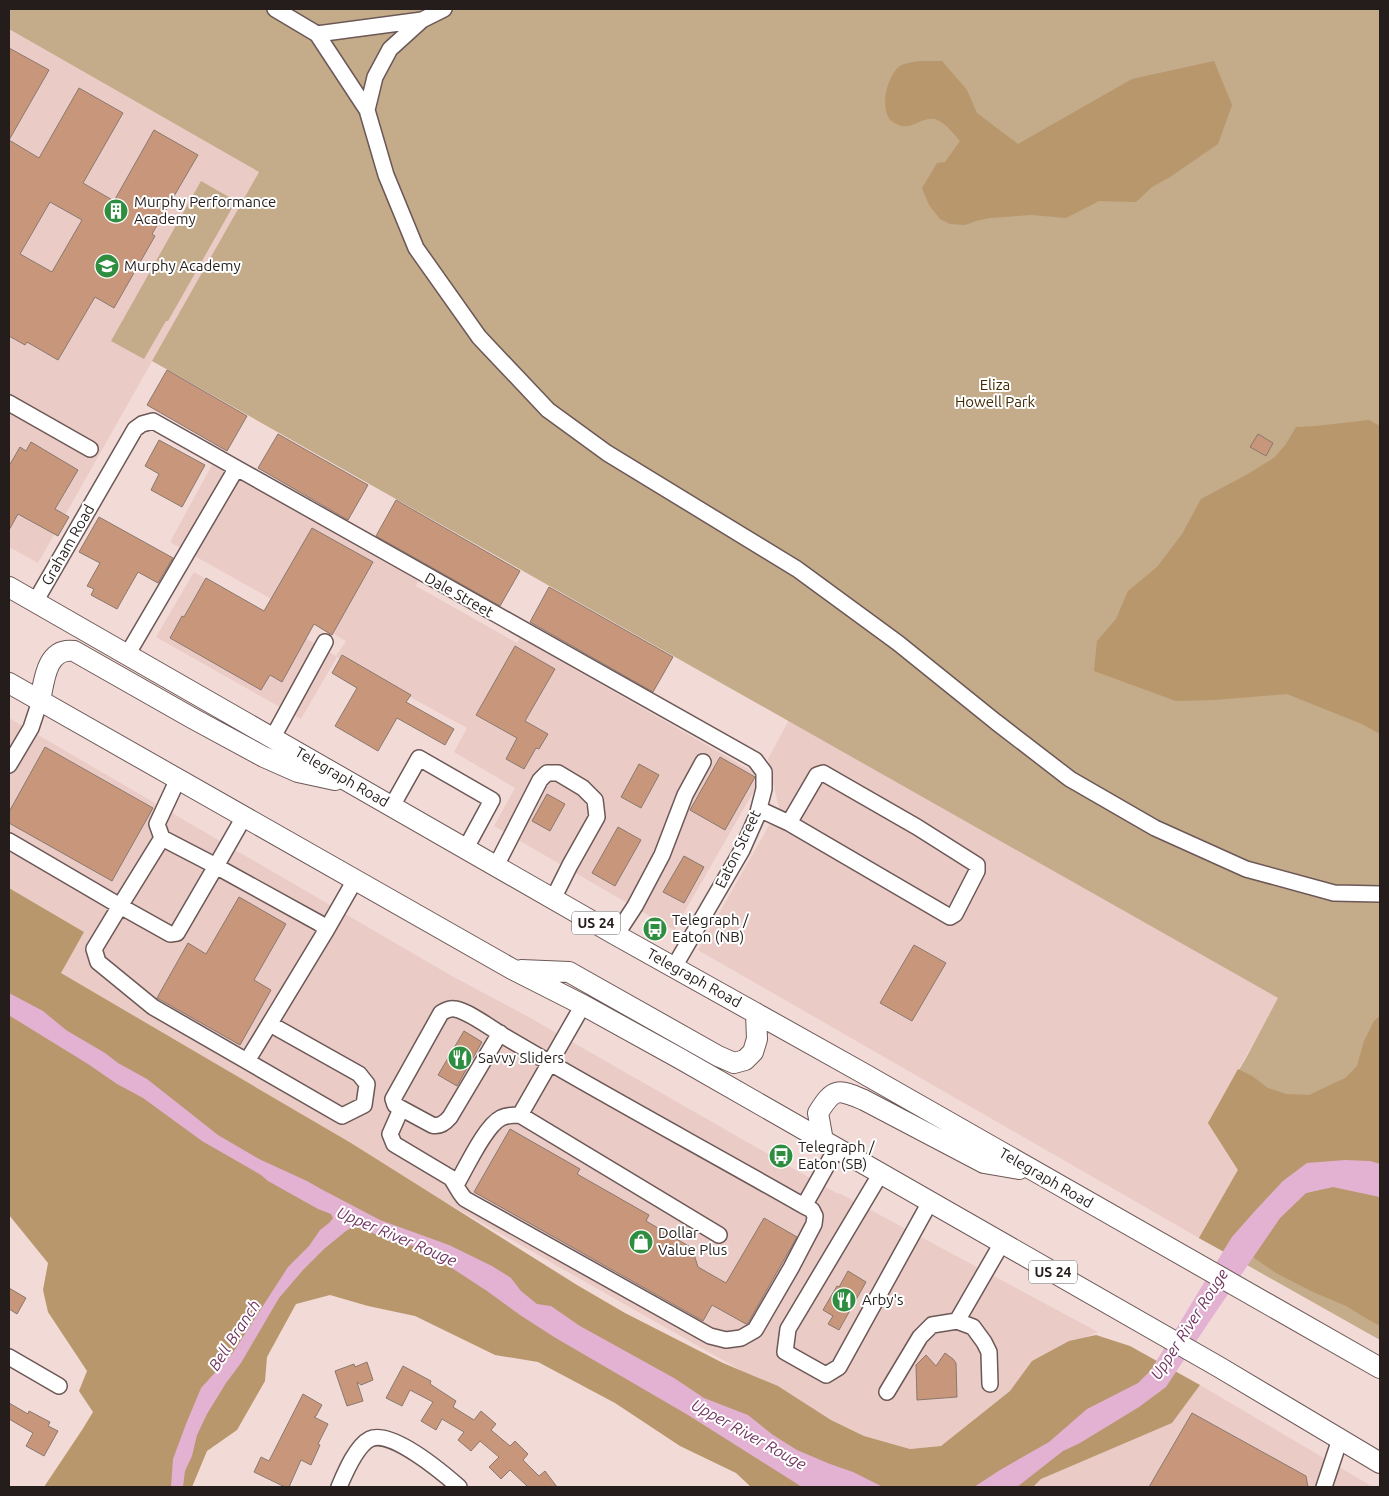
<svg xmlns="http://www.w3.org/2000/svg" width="1389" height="1496" font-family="Ubuntu,sans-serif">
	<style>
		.built { fill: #eacbc6 }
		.green { fill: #c4ab8a }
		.forest { fill: #b7976b }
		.water { fill: #e3b1d2 }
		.building { fill: #c8977b; stroke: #8a786e; fill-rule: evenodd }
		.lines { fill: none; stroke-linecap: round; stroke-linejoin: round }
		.minor-casing { stroke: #6c5856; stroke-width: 18 }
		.major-casing { stroke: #6c5856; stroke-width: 22 }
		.minor { stroke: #fff; stroke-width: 15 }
		.major { stroke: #fff; stroke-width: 20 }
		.labels { text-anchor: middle; stroke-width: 4; stroke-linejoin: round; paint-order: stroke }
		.shield { fill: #fff; stroke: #666160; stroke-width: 1 }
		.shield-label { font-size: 14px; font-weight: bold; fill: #251d1c }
		.poi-label { font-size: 15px; fill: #251d1c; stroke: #fff; text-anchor: start }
		.park-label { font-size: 15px; fill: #412a04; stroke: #fff }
		.street-label { font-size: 15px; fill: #251d1c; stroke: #fff }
		.water-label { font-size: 16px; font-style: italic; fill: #713660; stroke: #fff }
	</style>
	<rect width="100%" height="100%" fill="#f2dad7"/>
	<path class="built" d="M9,29L259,172L38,563L9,547Z
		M212,465L418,581L416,586L517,643L520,638L762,777L674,930L494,826L515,788L454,752L467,728L337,657L301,719L156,637L194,572L336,656L346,641L170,542Z
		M9,718L450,975L525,1015L838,1194L839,1193L1098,1332L1032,1361L1010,1391L941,1446L910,1449L864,1436L831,1420L778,1386L742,1371L424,1190L351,1143L60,973L84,932L9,888Z
		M789,720L1279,998L1208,1123L1238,1170L1199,1238L698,950L779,808L768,759Z
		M1200,1385L1373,1487H1033L1041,1479L1172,1423Z"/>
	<path class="green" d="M9,9H1380V1340L1199,1238L1238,1170L1208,1123L1246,1058L1278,998L152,361L259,172L9,29Z
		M201,181L236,201L168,321H166L144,359L111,341Z"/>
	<path class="forest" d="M919,61H942L967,90L977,113L1018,144L1132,79L1214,61L1232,105L1218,144L1170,177L1152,187L1136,202L1099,201L1066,218L1032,215L989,218L976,221L965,225L950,224L940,219L929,205L922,188L937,163L945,162L960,141C954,134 943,120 934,119C919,117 910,134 893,122C878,112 887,75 900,66C905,63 914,62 919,61Z
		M1369,420L1380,426V734L1362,724L1287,694L1214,700L1176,701L1094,671L1097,641L1116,619L1128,591L1157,567L1182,534L1201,499L1248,474L1275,457L1286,444L1296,427L1316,426Z
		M9,888L84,932L61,973L351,1143L577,1285L625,1313L723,1363L778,1386L831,1420L864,1436L910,1449L941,1446L1010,1391L1032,1361L1069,1341L1096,1335L1130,1346L1200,1385L1172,1423L1041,1479L1033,1487H751L736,1473L680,1446L615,1403L538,1362L495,1355L415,1316L368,1306L330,1295L296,1304L267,1357L265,1381L237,1430L207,1451L192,1487H44L82,1430L93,1412L79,1391L87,1371L48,1312L43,1290L48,1263L9,1215Z
		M1380,1016V1164L1370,1161L1307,1163L1283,1181L1255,1211L1232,1237L1223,1251L1199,1238L1238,1170L1208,1123L1238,1069L1252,1076L1268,1088L1286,1094L1309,1095L1345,1078L1357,1066L1364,1041L1374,1021Z
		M1333,1187L1380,1197V1326L1364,1317L1346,1306L1313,1292L1276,1273L1253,1257L1280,1218L1306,1193Z"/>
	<path class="water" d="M9,993L43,1011L66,1030L105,1053L118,1063L147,1079L218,1135L259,1159L307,1181L321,1189L380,1220L449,1245L492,1266L511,1278L521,1291L537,1304L551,1306L580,1326L674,1378L704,1398L748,1415L773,1435L797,1450L830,1464L853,1472L883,1487H802L688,1415L554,1337L520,1315L487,1291L435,1257L414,1246L392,1242L373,1233L354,1226L346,1231L324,1249L303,1270L279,1298L241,1363L226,1383L207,1414L197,1435L192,1456L185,1471L183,1487H171L173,1459L186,1424L201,1388L232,1354L288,1267L309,1246L320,1230L329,1223L333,1218L331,1214L318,1209L268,1181L261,1175L202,1141L143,1098L117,1084L88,1064L10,1016L9,1015Z
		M1345,1160L1370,1161L1380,1164V1197L1333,1187L1306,1193L1280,1218L1209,1322L1166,1387L1139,1407L1080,1443L1063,1451L1017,1487H974L1000,1470L1049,1442L1087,1409L1138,1383L1151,1370L1216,1263L1232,1237L1255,1211L1283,1181L1307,1163Z"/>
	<path class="building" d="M9,48L49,70L9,140L39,158L79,88L123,113L83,183L114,201L154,130L198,155L152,234L155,236L114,308L95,297L58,360L27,342L25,345L9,336ZM50,202L82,220L52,272L20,254Z
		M167,370L247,416L227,451L147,405Z
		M278,434L368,485L348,520L258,468Z
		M1258,434L1273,443L1266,456L1250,447Z
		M159,440L205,465L182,507L151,490L159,474L145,466Z
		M31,442L78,470L55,509L69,517L58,536L18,514L9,530V466L20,447L26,451Z
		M396,500L520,571L500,606L376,536Z
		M99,517L173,558L158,583L138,572L117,609L91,595L94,589L87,586L100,563L79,552Z
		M312,528L373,562L332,635L314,624L282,682L270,675L261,690L170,638L182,616L184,617L206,578L264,611Z
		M549,587L673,657L653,692L530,622Z
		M515,646L555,669L525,721L548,734L539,749L536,748L524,769L506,759L517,738L476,715Z
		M342,655L411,695L406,702L454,729L445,745L397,718L378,751L335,726L357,688L332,673Z
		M45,747L153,808L112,881L9,823V812Z
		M720,757L755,777L725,830L690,810Z
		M639,764L659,775L641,808L621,797Z
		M547,794L565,804L550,831L532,821Z
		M618,827L641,840L615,886L592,873Z
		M684,856L704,867L684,903L663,892Z
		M239,897L286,924L254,980L271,990L240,1045L157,998L188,943L206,954Z
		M914,945L946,963L912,1021L880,1003Z
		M464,1031L482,1042L457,1086L438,1075Z
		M510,1129L580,1169L577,1174L649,1215L646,1221L692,1248L698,1267L726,1283L764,1218L797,1237L748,1323L746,1324L712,1305L703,1321L474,1192Z
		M848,1271L866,1282L839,1330L828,1324L833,1316L823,1310L837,1286L839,1287Z
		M9,1288L26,1298L17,1314L9,1309Z
		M945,1353L953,1359L956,1363L957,1397L917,1400L916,1365L926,1355L936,1366Z
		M367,1362L373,1380L361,1385L357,1382L363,1401L347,1406L335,1371L354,1364L355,1367Z
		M403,1366L431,1381L430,1384L456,1401L453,1407L474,1420L481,1411L496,1424L491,1430L510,1446L515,1441L528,1454L523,1460L539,1476L545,1471L557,1487H525L527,1486L510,1470L501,1479L489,1467L499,1457L480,1441L471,1451L458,1440L464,1432L442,1419L436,1430L421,1421L433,1402L410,1390L402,1406L386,1398Z
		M303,1394L322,1405L316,1416L314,1417L328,1424L318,1444L320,1445L311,1465L301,1460L289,1487H285L254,1472L261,1457L269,1461Z
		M9,1403L28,1414L29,1411L50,1422L48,1426L58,1431L44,1456L26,1446L33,1433L9,1419Z
		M1192,1413L1306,1476L1308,1487H1149Z"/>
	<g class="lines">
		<defs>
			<path id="minor" d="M275,9L317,34L367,110L386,175L416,248L479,337L548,410L607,453L797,569L898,643L996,722L1070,779L1155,828L1246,869L1334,893L1380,894
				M317,34L422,20L444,9
				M367,110L375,77L390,49L422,20
				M9,403L90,449
				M35,602L135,429L142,424L153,421L755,760L764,772V789L757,816L742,850L674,967
				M127,655L236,469
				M273,737L325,642
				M9,765L31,728L40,701
				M392,806L419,758L492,800L466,848
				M759,809L789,823L950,917L955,914L977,871V865L917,827L823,773L817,775L789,823
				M244,817L216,866L221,869L319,923L327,929L355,880
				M162,838L216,866L177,933L170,934L120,906L94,949L98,962L153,1007L342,1116L364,1105L367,1084L359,1074L270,1024
				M9,841L120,906L162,838L157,824L178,779
				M496,866L540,780L547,773H558L583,788L595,800L597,817L570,865L553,899
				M616,935L635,906L662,855L685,795L703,762
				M583,1005L520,1115L719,1235
				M500,1033L450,1117C445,1123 439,1127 432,1125L395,1105L393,1099L441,1013C446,1010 450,1008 455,1009C468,1011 491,1028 502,1035C602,1094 704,1149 804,1206L836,1149
				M247,1061L327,929
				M401,1109L390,1134L394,1144L451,1178C456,1185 459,1193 465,1199L710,1336L726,1340L741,1338L755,1330L791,1268L814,1224L815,1216L812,1210L804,1206
				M881,1173L788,1329L785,1352L826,1375L839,1367L930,1202
				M456,1185C466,1168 485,1126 501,1118C507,1115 514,1115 520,1115
				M9,1357L59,1386
				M990,1384L989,1352L984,1342L973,1327L957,1321L1002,1243
				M887,1392L920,1337L932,1325L957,1321
				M339,1487C345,1473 356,1446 370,1439C391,1429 443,1473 459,1487
				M1324,1487L1340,1439"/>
			<path id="major" d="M9,587L616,935L861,1072L1380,1368
				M9,683L512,969L583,1005L679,1058L1219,1367L1380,1463
				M40,701C44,682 46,647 74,651L192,718L264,757L298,772L335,780
				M521,970L569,972L718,1056L734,1063L745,1060L753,1052L757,1039L756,1013
				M823,1141L818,1113C834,1087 838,1089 864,1100L984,1163L1019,1169"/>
		</defs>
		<use href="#minor" class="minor-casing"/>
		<use href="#major" class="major-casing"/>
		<use href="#minor" class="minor"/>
		<use href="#major" class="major"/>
	</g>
	<defs>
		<symbol id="building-disc" viewBox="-11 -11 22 22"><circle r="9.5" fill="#2e8d3f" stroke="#fff"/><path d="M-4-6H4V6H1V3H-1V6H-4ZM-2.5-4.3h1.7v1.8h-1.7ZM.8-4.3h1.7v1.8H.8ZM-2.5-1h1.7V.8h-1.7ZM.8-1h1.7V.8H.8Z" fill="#fff"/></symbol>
		<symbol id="school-disc" viewBox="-11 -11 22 22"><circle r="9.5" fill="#2e8d3f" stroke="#fff"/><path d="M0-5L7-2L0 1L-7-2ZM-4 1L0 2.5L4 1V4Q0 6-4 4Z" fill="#fff"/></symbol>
		<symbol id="bus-disc" viewBox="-11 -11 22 22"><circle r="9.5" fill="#2e8d3f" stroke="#fff"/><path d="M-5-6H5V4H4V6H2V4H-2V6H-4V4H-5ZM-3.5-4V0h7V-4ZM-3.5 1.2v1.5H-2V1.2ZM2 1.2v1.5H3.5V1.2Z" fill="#fff"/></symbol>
		<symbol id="restaurant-disc" viewBox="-11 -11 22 22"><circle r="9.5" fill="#2e8d3f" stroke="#fff"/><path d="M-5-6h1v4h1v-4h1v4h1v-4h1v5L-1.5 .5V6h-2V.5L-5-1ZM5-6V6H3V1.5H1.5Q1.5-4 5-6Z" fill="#fff"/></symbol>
		<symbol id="shop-disc" viewBox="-11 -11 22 22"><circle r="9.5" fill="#2e8d3f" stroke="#fff"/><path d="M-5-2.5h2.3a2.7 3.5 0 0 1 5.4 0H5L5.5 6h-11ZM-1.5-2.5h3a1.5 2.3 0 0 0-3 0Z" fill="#fff"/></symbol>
	</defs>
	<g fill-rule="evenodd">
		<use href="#building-disc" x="102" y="197" width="28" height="28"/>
		<use href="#school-disc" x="93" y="252" width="28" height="28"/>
		<use href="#bus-disc" x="641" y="915" width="28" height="28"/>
		<use href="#restaurant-disc" x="446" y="1044" width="28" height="28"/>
		<use href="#bus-disc" x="767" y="1142" width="28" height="28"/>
		<use href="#shop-disc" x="627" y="1228" width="28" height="28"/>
		<use href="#restaurant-disc" x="830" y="1286" width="28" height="28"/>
	</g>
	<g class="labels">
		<g class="shield">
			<rect x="572" y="911.5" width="48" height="23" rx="4"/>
			<rect x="1029" y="1260.5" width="48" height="23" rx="4"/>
		</g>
		<g class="shield-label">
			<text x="596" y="928">US 24</text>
			<text x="1053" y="1277">US 24</text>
		</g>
		<g class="poi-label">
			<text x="134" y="207">Murphy Performance<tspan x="134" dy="17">Academy</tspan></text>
			<text x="124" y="271">Murphy Academy</text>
			<text x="672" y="925">Telegraph /<tspan x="672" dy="17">Eaton (NB)</tspan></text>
			<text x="478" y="1063">Savvy Sliders</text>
			<text x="798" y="1152">Telegraph /<tspan x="798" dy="17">Eaton (SB)</tspan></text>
			<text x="658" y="1238">Dollar<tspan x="658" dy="17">Value Plus</tspan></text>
			<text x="862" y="1305">Arby's</text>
		</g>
		<g class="park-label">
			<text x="995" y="390">Eliza<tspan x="995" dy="17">Howell Park</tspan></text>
		</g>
		<g class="street-label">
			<text transform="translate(68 545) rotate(-60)" y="5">Graham Road</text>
			<text transform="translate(459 595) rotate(29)" y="5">Dale Street</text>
			<text transform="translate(342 777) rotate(30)" y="5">Telegraph Road</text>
			<text transform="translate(738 849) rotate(-64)" y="5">Eaton Street</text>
			<text transform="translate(694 978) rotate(29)" y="5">Telegraph Road</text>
			<text transform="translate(1046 1178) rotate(30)" y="5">Telegraph Road</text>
		</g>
		<g class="water-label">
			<text transform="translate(397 1236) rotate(23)" y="6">Upper River Rouge</text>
			<text transform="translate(1189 1324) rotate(-57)" y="6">Upper River Rouge</text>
			<text transform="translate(234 1335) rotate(-57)" y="6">Bell Branch</text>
			<text transform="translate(749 1434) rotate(29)" y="6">Upper River Rouge</text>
		</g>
	</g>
	<rect width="1389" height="1496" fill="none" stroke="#251d1c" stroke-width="20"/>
</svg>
